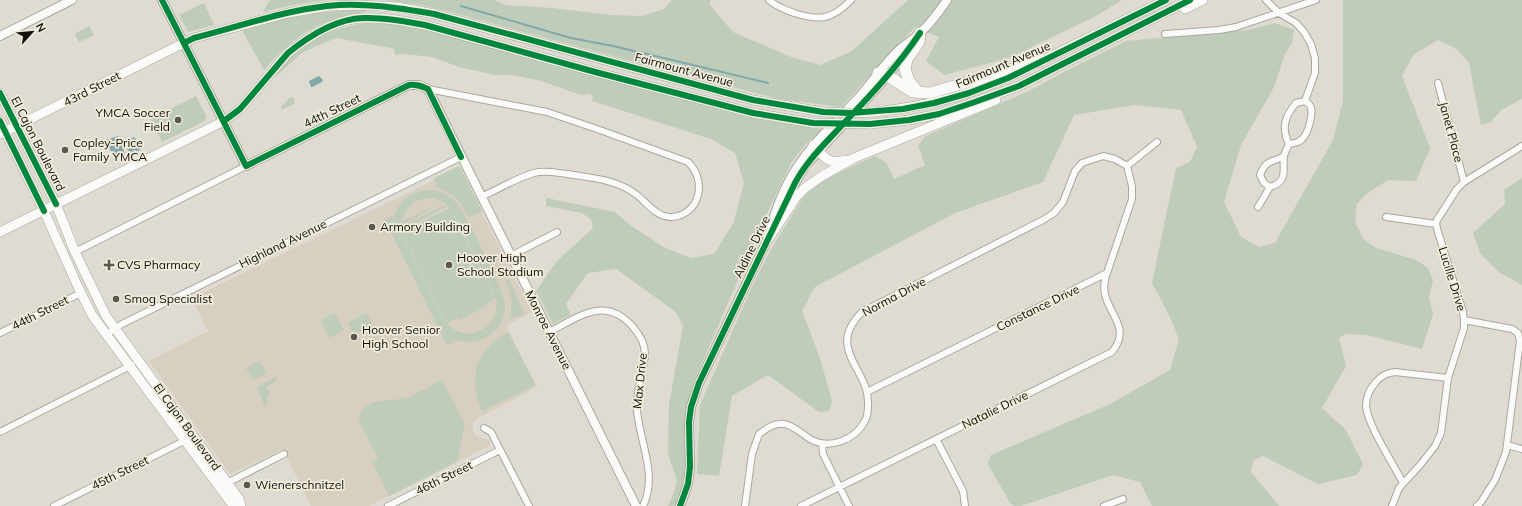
<svg xmlns="http://www.w3.org/2000/svg" width="1522" height="506" font-family="Mulish,sans-serif">
	<style>
		.education { fill: #d7cfc0 }
		.green { fill: #beccb9; fill-rule: evenodd }
		.water { fill: #83a8a9 }
		.lines { fill: none; stroke-linecap: round; stroke-linejoin: round }
		.stream { stroke: #83a8a9; stroke-width: 2 }
		.street-casing { stroke: #aaa7a0; stroke-width: 8 }
		.secondary-casing { stroke: #aaa7a0; stroke-width: 10 }
		.primary-casing { stroke: #aaa7a0; stroke-width: 10 }
		.highway-casing { stroke: #aaa7a0; stroke-width: 12 }
		.street { stroke: #fafaf8; stroke-width: 6 }
		.secondary { stroke: #fafaf8; stroke-width: 8 }
		.primary { stroke: #fafaf8; stroke-width: 9 }
		.highway { stroke: #fafaf8; stroke-width: 11 }
		.primary-bridge-casing { stroke: #aaa7a0; stroke-width: 10; stroke-linecap: butt }
		.primary-bridge { stroke: #fafaf8; stroke-width: 9 }
		.cycleway-casing { stroke: #f1ebda; stroke-width: 8 }
		.cycleway { stroke: #00873e; stroke-width: 6 }
		.poi-dot { fill: #595750; stroke: #f1ebda; stroke-width: 1.5 }
		.labels { text-anchor: middle; stroke-width: 3.5; stroke-linejoin: round; paint-order: stroke }
		.street-label { font-size: 12px; fill: #11100a; stroke: #f1ebda }
		.poi-label { font-size: 12px; fill: #11100a; stroke: #f1ebda; text-anchor: start }
	</style>
	<rect width="100%" height="100%" fill="#dfdbd2"/>
	<path class="education" d="M459,168L532,312L506,326L537,387L473,421V430L475,435L490,441L489,446L369,506H311L283,449L230,474L149,361L208,331L192,298Z"/>
	<path class="green" d="M270,0H327L293,5L263,12Z
		M384,0H494L506,5L552,8L611,15L642,16L664,9L672,0H710V5L733,32L791,57L820,65L852,51L908,0H1122L1094,17L1009,58L944,75L926,61L939,37L915,27L841,107L779,99L620,58L450,12L421,5Z
		M1343,0H1522V99L1501,110L1491,122L1481,125L1469,63L1457,49L1438,40L1413,55L1402,76L1430,148L1416,181L1388,180L1366,194L1357,204L1355,221L1363,239L1376,248L1416,260L1428,268L1433,280L1429,297L1433,314L1422,349L1367,335L1345,334L1339,338L1346,366L1322,408L1345,429L1363,464L1357,475L1318,484L1263,456L1253,461L1251,472L1279,506H1152L1140,482L1113,475L1021,506H1014L1010,503L988,464L991,455L1110,404L1170,370L1179,339L1168,313L1152,283L1176,168L1190,162L1197,147L1181,110L1135,105L1074,115L1043,182L955,213L815,287L802,311L820,358L832,401L829,411L819,412L768,375L732,396L719,476L697,474L700,405L751,289L770,251L804,196L824,179L875,156L886,162L894,179L925,165L918,146L924,137L1029,91L1066,71L1126,41L1248,30L1275,23L1294,30L1292,43L1285,54L1274,87L1241,145L1224,202L1241,237L1259,247L1275,243L1333,140L1343,101Z
		M204,3L214,25L188,32L179,15Z
		M365,9V12C321,18 293,36 264,70L242,30L279,19L311,13Z
		M365,23L390,24L429,30L747,117L822,129L805,145L791,163L770,207L694,381L686,415L685,475L676,506H668L674,492L677,480L668,454L669,405L683,326L676,312L616,269L588,273L566,304L571,315L553,324L536,291L557,261L593,228L591,219L582,213L546,206V198L615,212L630,225L665,248L691,258L714,254L734,222L744,183L735,153L711,139L592,101L593,96L589,94L581,95L538,80L511,75H495L459,67L432,57L404,54L395,55L394,49L391,48L336,38L303,52L275,77L273,76C304,43 320,31 365,23Z
		M89,26L94,35L79,42L75,34Z
		M196,96L206,116L205,121L162,142L150,119Z
		M290,97L294,98L295,103L282,110L281,107Z
		M457,167H460L482,211L470,217C466,215 465,211 463,207C457,197 448,191 437,188L434,178Z
		M1522,178V285L1499,272L1480,253L1473,233L1505,204L1504,190Z
		M429,190C439,191 447,193 454,200C464,209 504,291 505,304C506,317 498,331 487,337C477,343 465,343 454,339L455,341L447,345L385,220L392,216L394,217C399,200 412,191 429,190ZM425,198H434L443,202L403,221L404,224L443,202L450,208L402,232C399,216 409,202 425,198ZM451,210L454,214L494,294H493ZM402,235H403L446,322L443,318ZM496,298C502,327 468,345 447,324L457,318L459,320L487,306L486,304L476,309Z
		M446,205L447,206L404,229L402,226Z
		M508,279L512,285L524,314L510,319C513,305 512,294 505,280Z
		M335,313L344,330L329,338L321,320Z
		M367,313L373,326L356,334L355,332L352,331L347,323Z
		M508,332L535,384L534,386L482,411C467,377 476,350 508,332Z
		M258,362L262,364L266,372L265,374L253,380L246,368Z
		M276,377L277,379L274,381V383L266,387L270,394L267,397L268,402L266,403L267,405L265,407L257,387Z
		M442,380L465,424L457,462L389,496L372,462L378,458L359,421C360,395 392,403 408,397C420,392 431,385 442,380Z"/>
	<path class="water" d="M319,76L323,80L322,82L312,87H311L309,81Z
		M118,136L125,154L114,158L106,140Z
		M134,137L136,139L137,143H140L141,147L139,151L134,150L133,152L128,151L127,146L129,144L128,142L130,139Z"/>
	<g class="lines">
		<path class="stream" d="M461,6L571,38L613,46L768,83"/>
		<defs>
			<path id="street" d="M769,0C776,7 784,9 794,13C819,21 832,20 851,0
				M1266,0L1279,13L1296,23L1304,32L1311,44L1315,58V73L1305,101
				M1165,34L1219,30L1236,27L1316,0
				M1438,83L1464,182
				M428,89L547,112L597,129L688,162C707,180 701,214 672,217C657,218 647,203 637,195C617,179 591,178 567,174C557,173 545,170 534,173C516,178 499,189 481,197
				M1305,101C1308,103 1311,105 1311,108C1313,115 1308,133 1303,138C1300,143 1294,143 1289,144C1281,128 1285,116 1296,103Z
				M1284,156C1272,163 1266,159 1260,175L1264,183L1270,187C1289,181 1282,170 1284,156C1285,152 1287,148 1289,144
				M1127,166L1157,142
				M1258,207L1270,187
				M1386,217L1436,224
				M75,252L246,166
				M511,256L557,232
				M1464,320L1512,329L1518,333L1520,341L1506,452L1495,480L1481,502L1477,506
				M549,332C579,317 605,295 633,327C640,335 645,343 645,354C644,373 635,392 637,411C640,442 658,476 643,506
				M0,333L81,293
				M107,334L122,324L461,157
				M867,392L1107,273L1132,199V186L1127,166
				M484,428L491,432L529,506
				M0,432L132,365
				M936,439L963,491L965,506
				M822,444L823,454L849,506
				M1507,445L1522,449
				M1403,483C1394,465 1367,424 1366,406C1366,397 1369,390 1375,383C1381,376 1386,373 1395,372L1448,378
				M225,484L284,454
				M54,506L186,440
				M388,506L500,450
				M745,506L752,454L759,434C766,429 775,422 784,424C793,425 802,434 810,439C829,450 855,440 865,421C867,417 868,411 868,406C871,369 824,350 862,312L1043,220L1054,213L1063,202L1075,171L1082,163L1103,156L1115,159L1127,166
				M801,506L1112,352C1137,322 1093,308 1107,273
				M1104,506L1123,499
				M1392,506L1399,488L1421,464L1435,446L1441,433L1448,378L1464,328V320L1463,312L1438,232L1436,224L1437,220L1457,189L1464,182L1522,146"/>
			<path id="secondary" d="M162,0L246,166L409,85H419L428,89L636,506
				M0,36L72,0
				M779,217L795,183L805,166L882,82L909,50
				M767,239C774,215 782,190 796,169C813,142 838,120 860,96C873,81 884,64 899,50C906,44 914,39 920,33C931,23 939,12 947,0
				M680,506L688,484L690,467L689,422L691,407L699,383L769,236"/>
			<path id="primary" d="M1185,9L1203,0
				M1037,63L1166,0
				M0,93L56,204L75,252L106,316L239,499L241,506
				M874,112C931,106 975,94 1026,69
				M0,121L44,211L79,289L92,315L232,504L237,506
				M870,124L909,120L939,114L972,103L1019,86L1190,0
				M0,134L194,38L288,13L329,6L359,5L398,7L434,14L753,100L823,112
				M813,145C824,157 828,165 845,160
				M0,232L224,121L240,109L288,53C309,36 336,19 363,18C384,17 405,21 425,25L599,73L753,113L813,123
				M767,241L797,196L805,188L822,176L854,158L996,100"/>
			<path id="highway" d="M878,73L891,78L913,92L930,93L1043,60
				M918,92L909,81L905,69L907,59L919,42L920,33"/>
		</defs>
		<use href="#street" class="street-casing"/>
		<use href="#secondary" class="secondary-casing"/>
		<use href="#primary" class="primary-casing"/>
		<use href="#highway" class="highway-casing"/>
		<use href="#street" class="street"/>
		<use href="#secondary" class="secondary"/>
		<use href="#primary" class="primary"/>
		<use href="#highway" class="highway"/>
		<defs>
			<path id="primary-bridge" d="M823,112L850,113L874,112
				M813,123L870,124"/>
		</defs>
		<use href="#primary-bridge" class="primary-bridge-casing"/>
		<use href="#primary-bridge" class="primary-bridge"/>
		<defs>
			<path id="cycleway" d="M162,0L246,166L409,85C416,84 421,86 428,89L461,157
				M184,43L194,38C238,27 282,11 327,6C363,2 399,8 434,14L753,100L823,112L850,113L903,109L934,103L969,93L1008,78L1166,0
				M0,93L56,204
				M0,121L44,211
				M224,121L240,109L288,53C309,36 336,19 363,18C384,17 405,21 425,25L599,73L753,113L813,123L870,124L909,120L939,114L972,103L1019,86L1190,0
				M680,506L688,484L690,467L689,422L691,407L699,383L795,183C807,160 826,143 843,124C871,95 898,66 920,33"/>
		</defs>
		<use href="#cycleway" class="cycleway-casing"/>
		<use href="#cycleway" class="cycleway"/>
	</g>
	<g class="poi-dot">
		<circle cx="178" cy="120" r="4"/>
		<circle cx="65" cy="150" r="4"/>
		<circle cx="372" cy="227" r="4"/>
		<path d="M107 259h4v4h4v4h-4v4h-4v-4h-4v-4h4z"/>
		<circle cx="449" cy="265" r="4"/>
		<circle cx="116" cy="299" r="4"/>
		<circle cx="354" cy="337" r="4"/>
		<circle cx="247" cy="485" r="4"/>
	</g>
	<g class="labels">
		<g class="street-label">
			<text transform="translate(1003 65) rotate(-23)" y="4">Fairmount Avenue</text>
			<text transform="translate(684 70) rotate(15)" y="4">Fairmount Avenue</text>
			<text transform="translate(92 89) rotate(-27)" y="4">43rd Street</text>
			<text transform="translate(332 111) rotate(-26)" y="4">44th Street</text>
			<text transform="translate(1451 132) rotate(75)" y="4">Janet Place</text>
			<text transform="translate(38 144) rotate(63)" y="4">El Cajon Boulevard</text>
			<text transform="translate(283 244) rotate(-26)" y="4">Highland Avenue</text>
			<text transform="translate(752 247) rotate(-64)" y="4">Aldine Drive</text>
			<text transform="translate(1452 279) rotate(73)" y="4">Lucille Drive</text>
			<text transform="translate(894 297) rotate(-28)" y="4">Norma Drive</text>
			<text transform="translate(1038 308) rotate(-26)" y="4">Constance Drive</text>
			<text transform="translate(40 313) rotate(-27)" y="4">44th Street</text>
			<text transform="translate(548 330) rotate(63)" y="4">Monroe Avenue</text>
			<text transform="translate(640 381) rotate(-84)" y="4">Max Drive</text>
			<text transform="translate(995 410) rotate(-26)" y="4">Natalie Drive</text>
			<text transform="translate(187 427) rotate(54)" y="4">El Cajon Boulevard</text>
			<text transform="translate(120 473) rotate(-26)" y="4">45th Street</text>
			<text transform="translate(444 478) rotate(-26)" y="4">46th Street</text>
		</g>
		<g class="poi-label">
			<text x="170" y="117" text-anchor="end">YMCA Soccer<tspan x="170" dy="14">Field</tspan></text>
			<text x="73" y="147">Copley-Price<tspan x="73" dy="14">Family YMCA</tspan></text>
			<text x="380" y="231">Armory Building</text>
			<text x="457" y="262">Hoover High<tspan x="457" dy="14">School Stadium</tspan></text>
			<text x="117" y="269">CVS Pharmacy</text>
			<text x="124" y="303">Smog Specialist</text>
			<text x="362" y="334">Hoover Senior<tspan x="362" dy="14">High School</tspan></text>
			<text x="255" y="489">Wienerschnitzel</text>
		</g>
	</g>
	<g transform="translate(32 32) rotate(63)" stroke="#f1ebda" stroke-width="3" paint-order="stroke">
	<path d="M0-3L7 15L0 10L-7 15Z" fill="#11100a"/>
	<text y="-6" font-size="11" font-weight="bold" text-anchor="middle" fill="#11100a">N</text>
	</g>
</svg>
